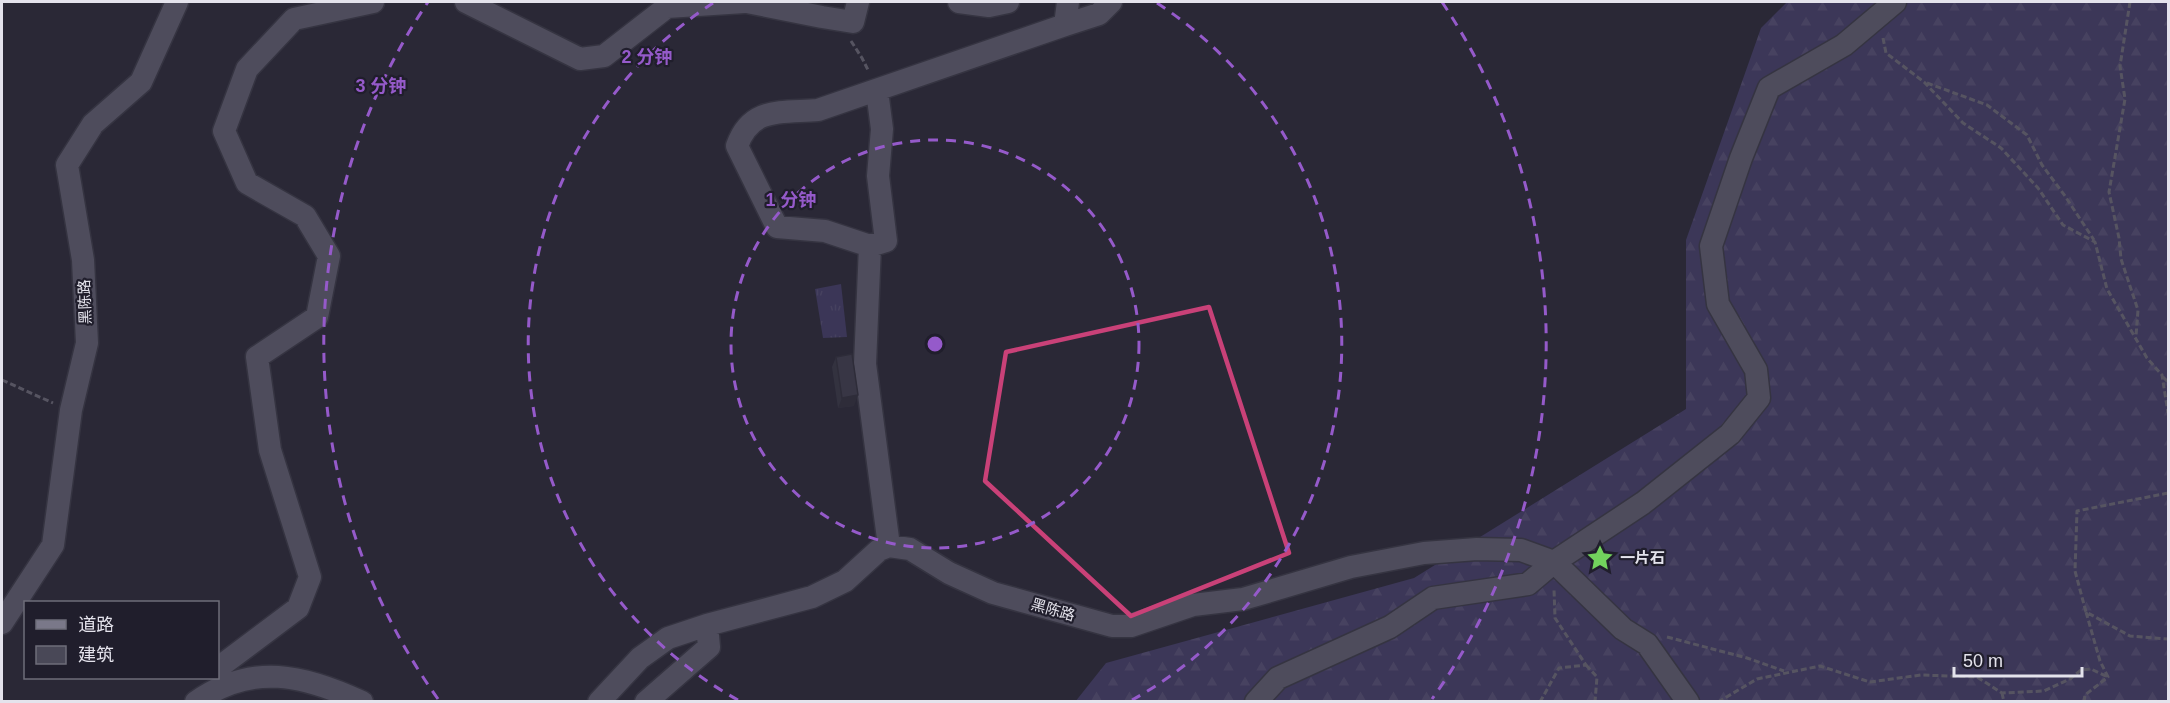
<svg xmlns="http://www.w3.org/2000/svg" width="2170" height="703" font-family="Arial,'Noto Sans SC',sans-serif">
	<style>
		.grass { fill: url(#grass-tufts) }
		.forest { fill: url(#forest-firs) }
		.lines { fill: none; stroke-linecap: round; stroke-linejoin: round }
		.minor-casing { stroke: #44434f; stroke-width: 25 }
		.path { stroke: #8d8b96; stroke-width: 3; stroke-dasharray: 6 3; stroke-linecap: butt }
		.minor { stroke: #7a7889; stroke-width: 22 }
		.wall { fill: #3f3e4b }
		.shaded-wall { fill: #33323d }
		.building { fill: #494857; stroke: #33323d; stroke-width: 1.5 }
		.marked { fill: none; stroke: #c94178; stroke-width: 4.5; stroke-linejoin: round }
		.ring { fill: none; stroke: #955aca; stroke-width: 3; stroke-dasharray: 10 8 }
		.labels { text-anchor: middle; stroke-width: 4.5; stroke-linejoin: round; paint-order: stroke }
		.street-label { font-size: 15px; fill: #e4e3ec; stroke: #201e2c }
		.poi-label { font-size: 15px; font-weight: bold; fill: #e4e3ec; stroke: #201e2c; text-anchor: start }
		.centre { fill: #955aca; stroke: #201e2c; stroke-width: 3 }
		.ring-label { font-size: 18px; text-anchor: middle; font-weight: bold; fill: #955aca; stroke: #201e2c; stroke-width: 4.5; stroke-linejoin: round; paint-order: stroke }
	</style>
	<defs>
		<pattern id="grass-tufts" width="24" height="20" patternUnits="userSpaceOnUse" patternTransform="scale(1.5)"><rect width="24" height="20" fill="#50477e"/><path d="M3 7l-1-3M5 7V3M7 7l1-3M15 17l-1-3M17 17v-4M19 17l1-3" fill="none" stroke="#696190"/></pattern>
		<pattern id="forest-firs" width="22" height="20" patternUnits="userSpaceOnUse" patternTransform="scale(1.5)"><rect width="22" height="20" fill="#524980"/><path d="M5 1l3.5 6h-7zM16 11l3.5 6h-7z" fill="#6b6392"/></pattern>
	</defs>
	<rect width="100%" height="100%" fill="#2a2836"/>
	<path class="grass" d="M841,284L847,337L823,338L815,289Z"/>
	<path class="forest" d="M1787,2H2168V701L1075,702L1106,663L1414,578L1686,409V240L1761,28Z"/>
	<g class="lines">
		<defs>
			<path id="minor" d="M466,2L580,59L604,56L667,7L744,2
				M747,2L822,17L853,22L858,2
				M959,2L989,6L1008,2
				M1065,25L1099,14L1111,2
				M877,91L882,129L878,176L886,241L870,246L825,231L777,227L737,146C751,106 782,113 818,110L1065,25L1068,2
				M870,246L865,364L889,546
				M2,623L53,545L71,410L87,343L83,260L67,165L93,124L141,82L177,2
				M218,668L298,608L310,577L270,450L257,357L317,317L329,256L305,216L247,183L224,131L247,69L294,19L373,2
				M196,702C252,662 304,675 362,702
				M599,702L640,658L668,638L707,625L812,597L845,581L879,550L889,546L910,549L949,573L993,593L1112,626H1131L1193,605L1243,599L1351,567L1424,553L1477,549L1521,550L1554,562L1623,629L1647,644L1688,702
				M646,702L709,647L707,625
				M1256,702L1278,678L1390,627L1433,598L1528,584L1554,562L1643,503L1730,434L1759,398L1756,370L1718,304L1711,246L1741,158L1769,88L1844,45L1895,2"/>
		</defs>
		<use href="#minor" class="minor-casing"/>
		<path class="path" d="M2130,2L2120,66L2125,99L2109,192L2119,238L2121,259L2138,310L2136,336
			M1883,38L1886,53L1924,82L1963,123L2001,148L2038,188L2063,225L2095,242L2107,289L2147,358L2162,375L2168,413
			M851,41L862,58L869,72
			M1927,83L1987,105L2027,135L2042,165L2065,196L2094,240
			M2163,377L2168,382
			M2,380L53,403
			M2168,493L2077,511L2075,571L2086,612L2130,636L2168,639
			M1667,637L1747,658L1784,671
			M1586,665L1597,677L1595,702
			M2002,693L2004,702
			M1540,702L1559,668L1586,665L1555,618L1554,589
			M1718,702L1757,679L1820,666L1870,682L1921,675L1977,677L2002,693L2044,691L2070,679L2081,670L2091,669L2108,677
			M2084,702L2085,695L2108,677L2100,661L2086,612"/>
		<use href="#minor" class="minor"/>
	</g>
	<path class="wall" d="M836,357L854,406L838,408L832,367Z"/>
	<path class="shaded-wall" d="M858,395L854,406L838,408L842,398Z"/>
	<path class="building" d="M852,354L858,395L842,398L836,357Z"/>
	<path d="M0 0H2170V703H0ZM1209,307L1289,553L1131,616L985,481L1006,352Z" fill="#2a2836" fill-opacity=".55" fill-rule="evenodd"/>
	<path class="marked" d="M1209,307L1289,553L1131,616L985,481L1006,352Z"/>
	<g class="ring">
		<circle cx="935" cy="344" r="204"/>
		<path d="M738 700A407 407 0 0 1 713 3M1157 3A407 407 0 0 1 1132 700"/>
		<path d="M438 699A611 611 0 0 1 428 2M1442 2A611 611 0 0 1 1432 699"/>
	</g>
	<defs>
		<symbol id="sight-bare" viewBox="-9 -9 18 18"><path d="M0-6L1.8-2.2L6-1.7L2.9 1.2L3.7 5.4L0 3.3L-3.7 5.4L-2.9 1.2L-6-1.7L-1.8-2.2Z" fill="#72d25d" stroke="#201e2c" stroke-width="2.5" paint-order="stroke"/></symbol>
	</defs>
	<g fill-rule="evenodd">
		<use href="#sight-bare" x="1581" y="539" width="38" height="38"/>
	</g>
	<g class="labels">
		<g class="street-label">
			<text transform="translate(85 302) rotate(-92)" y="5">黑陈路</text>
			<text transform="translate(1053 610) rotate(16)" y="5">黑陈路</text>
		</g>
		<g class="poi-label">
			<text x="1620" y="563">一片石</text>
		</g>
	</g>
	<circle cx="935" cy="344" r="9" class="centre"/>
	<g class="ring-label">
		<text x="647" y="63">2 分钟</text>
		<text x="381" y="92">3 分钟</text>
		<text x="791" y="206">1 分钟</text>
	</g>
	<rect width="2170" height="703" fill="none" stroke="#e4e3ec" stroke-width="6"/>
	<rect x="24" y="601" width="195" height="78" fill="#201e2c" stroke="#6e6d79" stroke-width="1.5"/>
	<rect x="36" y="620" width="30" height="9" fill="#7a7889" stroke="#6e6d79" stroke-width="1.5"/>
	<text x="78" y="631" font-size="18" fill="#e4e3ec">道路</text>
	<rect x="36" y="646" width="30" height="18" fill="#494857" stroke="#6e6d79" stroke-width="1.5"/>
	<text x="78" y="661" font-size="18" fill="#e4e3ec">建筑</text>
	<path d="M1954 667v9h128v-9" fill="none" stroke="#e4e3ec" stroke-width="3"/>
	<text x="1963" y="667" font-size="18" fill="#e4e3ec" stroke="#201e2c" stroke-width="4.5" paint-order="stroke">50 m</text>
</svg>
